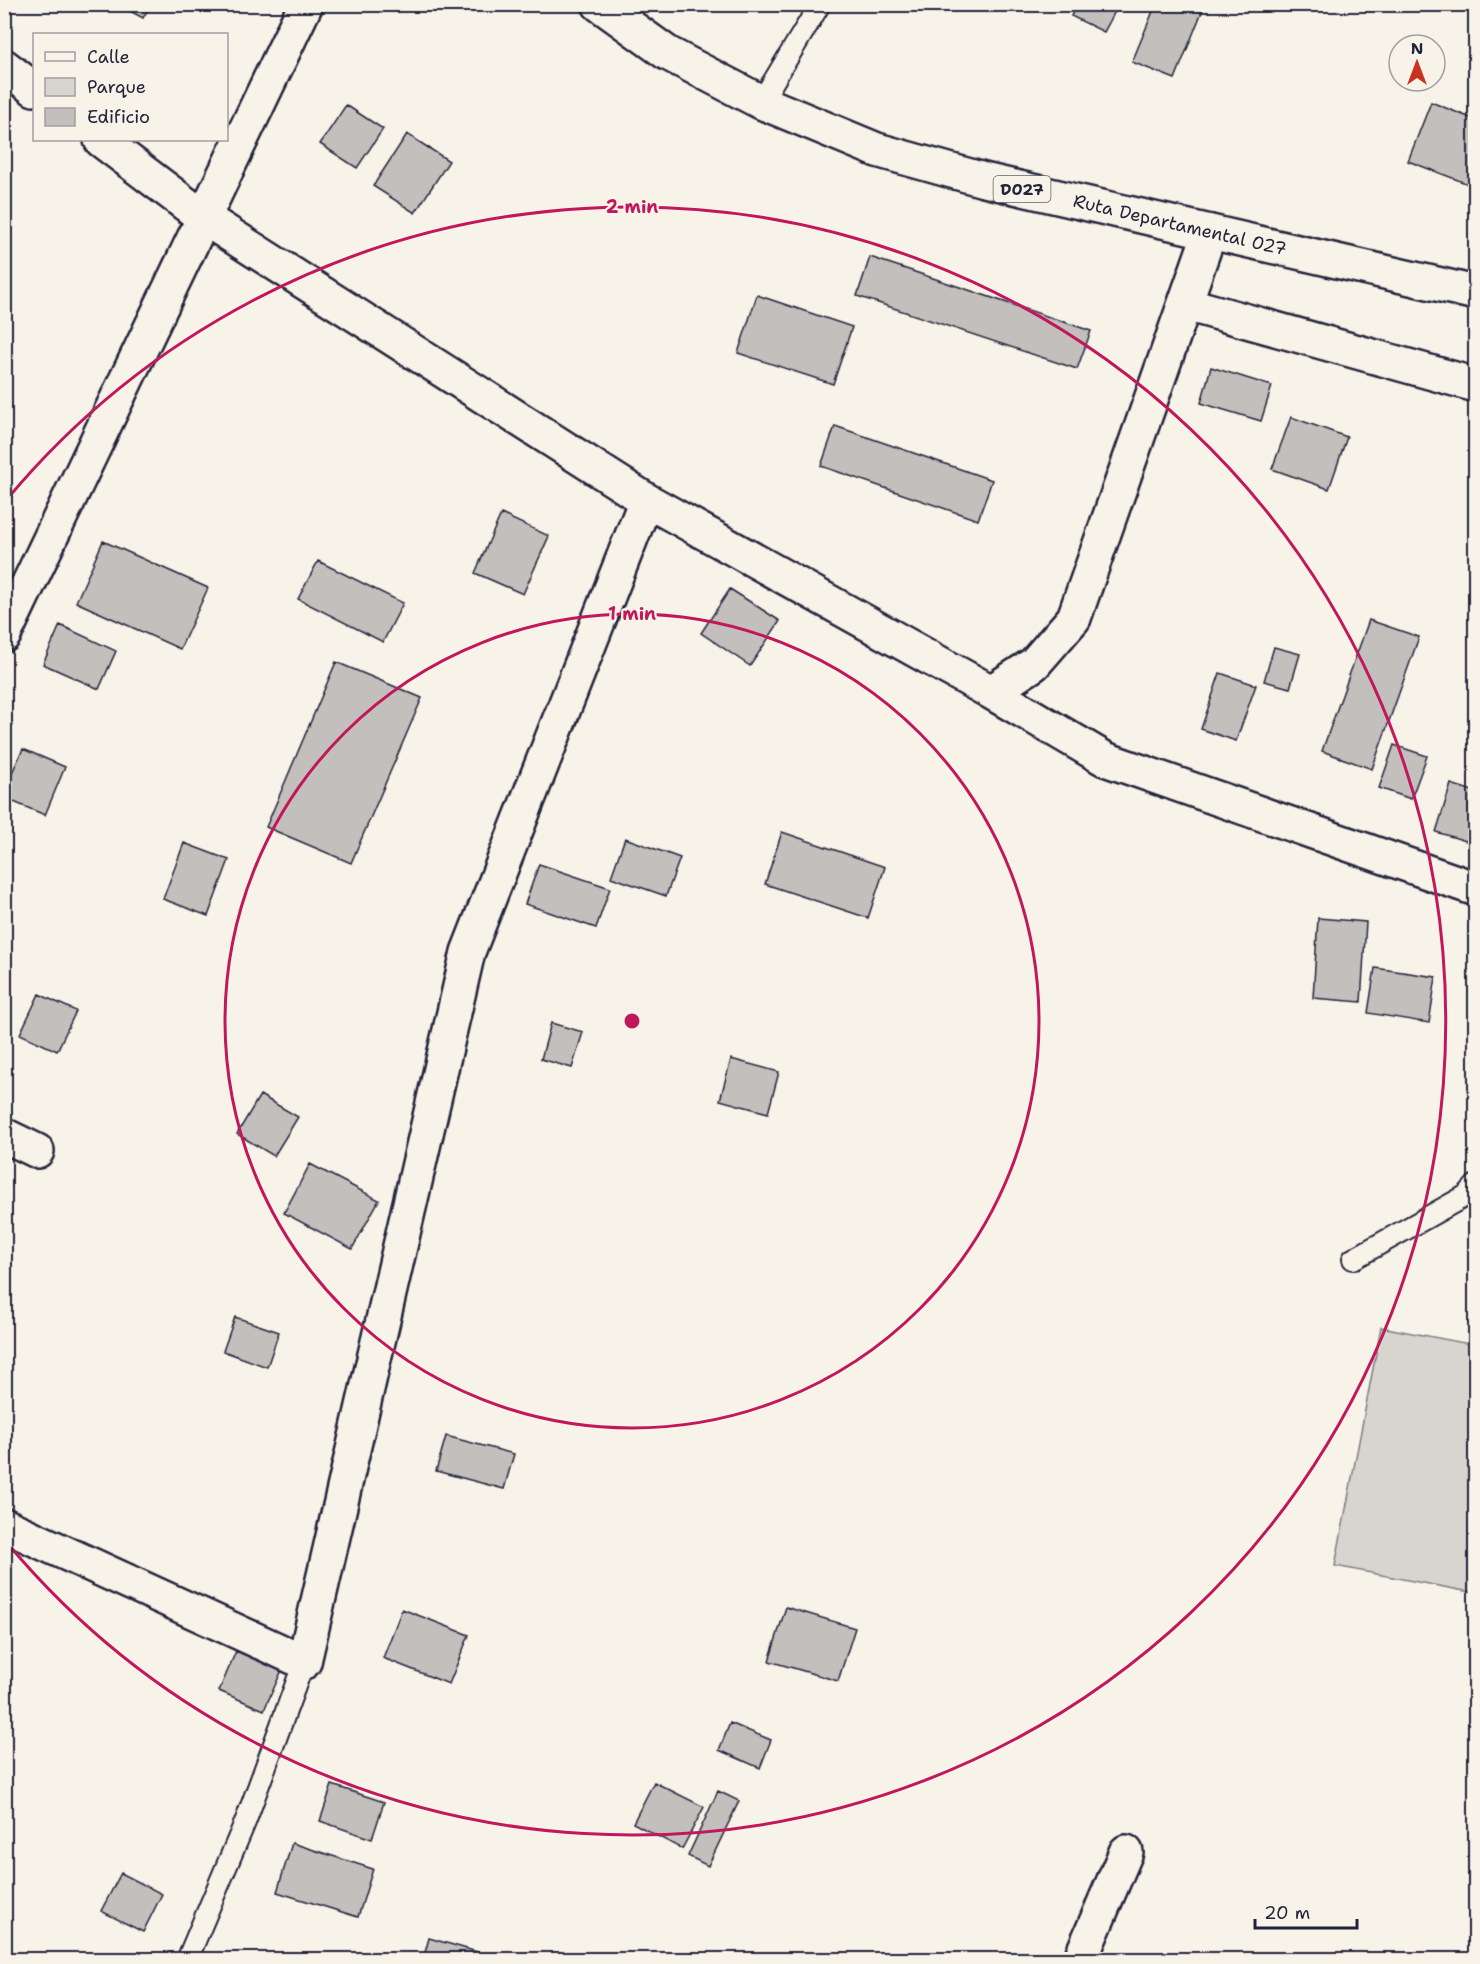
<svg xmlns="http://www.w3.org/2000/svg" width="1480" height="1964" font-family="'Shantell Sans',sans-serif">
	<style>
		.green { fill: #d8d5cf; stroke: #7d7c85; stroke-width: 1.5 }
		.building { fill: #c2bfbd; stroke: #22223b; stroke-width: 1.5 }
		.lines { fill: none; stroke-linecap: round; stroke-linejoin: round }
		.lane-casing { stroke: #22223b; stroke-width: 24 }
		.street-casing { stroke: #22223b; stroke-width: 38 }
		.primary-casing { stroke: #22223b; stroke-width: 38 }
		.lane { stroke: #f7f3e8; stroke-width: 20 }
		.street { stroke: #f7f3e8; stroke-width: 33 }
		.primary { stroke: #f7f3e8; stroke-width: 33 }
		.ring { fill: none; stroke: #c2185b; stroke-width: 3 }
		.labels { text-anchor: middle; stroke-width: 4.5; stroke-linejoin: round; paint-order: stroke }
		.shield { fill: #f7f3e8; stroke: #62616f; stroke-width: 1.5 }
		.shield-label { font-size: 16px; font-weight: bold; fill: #22223b }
		.street-label { font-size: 18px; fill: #22223b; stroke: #f7f3e8 }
		.centre { fill: #c2185b; stroke: #f7f3e8; stroke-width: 3 }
		.ring-label { font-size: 18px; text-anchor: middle; font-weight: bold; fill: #c2185b; stroke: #f7f3e8; stroke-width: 4.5; stroke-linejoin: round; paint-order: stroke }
	</style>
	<rect width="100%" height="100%" fill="#f7f3e8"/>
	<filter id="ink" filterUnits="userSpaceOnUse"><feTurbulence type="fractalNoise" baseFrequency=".0167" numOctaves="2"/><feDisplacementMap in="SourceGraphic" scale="12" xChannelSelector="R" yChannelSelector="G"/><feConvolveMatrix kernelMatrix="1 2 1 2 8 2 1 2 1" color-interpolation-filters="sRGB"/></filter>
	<g filter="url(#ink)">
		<path class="green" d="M1381,1327L1475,1345V1593L1335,1566Z"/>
		<path class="building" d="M117,4H151L143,18Z
			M1077,4H1119L1104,32L1071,16Z
			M1156,4H1205L1175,79L1132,62Z
			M1431,102L1476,120V187L1408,161Z
			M346,105L383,129L357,168L320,144Z
			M407,134L449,161L415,213L373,186Z
			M870,257L1091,331L1077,369L857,296Z
			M757,295L852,327L833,384L738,353Z
			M1211,367L1272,386L1261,421L1201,403Z
			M1291,417L1347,437L1329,489L1272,469Z
			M835,426L992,480L978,520L821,466Z
			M501,514L549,536L523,594L475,573Z
			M103,541L208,588L180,649L76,602Z
			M318,561L403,603L383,642L298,599Z
			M730,589L780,621L750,666L701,633Z
			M1369,620L1419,637L1372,769L1322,751Z
			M60,625L116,651L99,689L43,664Z
			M1274,647L1300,654L1290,688L1264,681Z
			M336,662L422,698L351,863L266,827Z
			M1220,673L1256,685L1236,741L1201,729Z
			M1394,745L1427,756L1411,799L1379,788Z
			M23,749L65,767L45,815L4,798V790Z
			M1451,784L1476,792V844L1436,832Z
			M782,832L885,867L868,918L765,884Z
			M625,838L680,858L666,896L611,877Z
			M184,843L229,860L208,916L163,899Z
			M539,864L610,888L596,928L525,904Z
			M1318,918L1366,922L1361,1002L1313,998Z
			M1375,968L1436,977L1429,1023L1368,1013Z
			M39,994L76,1011L57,1051L20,1034Z
			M551,1023L583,1032L572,1068L541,1059Z
			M731,1059L779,1072L768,1113L720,1100Z
			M260,1095L298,1117L274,1156L237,1134Z
			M310,1164L379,1200L352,1249L284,1213Z
			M235,1317L279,1332L267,1367L223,1351Z
			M446,1436L514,1454L504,1489L436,1471Z
			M786,1607L855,1628L838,1681L769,1661Z
			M402,1609L469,1635L449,1684L383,1658Z
			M236,1651L282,1670L264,1710L219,1691Z
			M730,1723L771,1740L760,1768L719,1750Z
			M654,1782L704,1807L682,1849L633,1823Z
			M332,1785L384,1802L372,1839L320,1821Z
			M718,1791L739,1801L708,1866L688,1856Z
			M292,1843L373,1869L358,1917L277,1892Z
			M121,1873L162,1894L143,1932L101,1911Z
			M429,1938L481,1953L479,1960H423Z"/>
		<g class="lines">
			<defs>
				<path id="lane" d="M761,102L820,4
					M1353,1259L1467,1195L1476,1185
					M187,1960L246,1820L304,1662"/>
				<path id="street" d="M4,66L34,89
					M101,140L204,218L646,500L991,692L1105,759L1476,889
					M1186,304L1476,385
					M4,635L306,4
					M991,692L1034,664L1074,618L1210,232
					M4,1135L37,1151
					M4,1525L304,1662L468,952L646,500
					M1080,1960L1126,1852"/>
				<path id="primary" d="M599,4L667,53L761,102L877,150L984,180L1476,293"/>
			</defs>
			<use href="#lane" class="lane-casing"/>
			<use href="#street" class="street-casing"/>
			<use href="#primary" class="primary-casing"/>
			<use href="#lane" class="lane"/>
			<use href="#street" class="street"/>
			<use href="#primary" class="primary"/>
		</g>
	</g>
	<g class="ring">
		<circle cx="632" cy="1021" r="407"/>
		<path d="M8 498A814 814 0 1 1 8 1544"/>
	</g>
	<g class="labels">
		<rect class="shield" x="993.5" y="176" width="57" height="26" rx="4.5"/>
		<g class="shield-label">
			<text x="1022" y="195">D027</text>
		</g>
		<g class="street-label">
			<text transform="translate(1180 225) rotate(13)" y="6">Ruta Departamental 027</text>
		</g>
	</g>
	<circle cx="632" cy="1021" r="9" class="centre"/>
	<g class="ring-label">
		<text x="632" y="213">2 min</text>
		<text x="632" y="620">1 min</text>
	</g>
	<rect width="1480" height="1964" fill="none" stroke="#f7f3e8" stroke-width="24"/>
	<rect x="12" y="12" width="1456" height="1940" fill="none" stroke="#22223b" stroke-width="2" filter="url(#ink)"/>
	<rect x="33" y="33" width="195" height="108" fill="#f7f3e8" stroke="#a29fa3" stroke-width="1.5"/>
	<rect x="45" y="52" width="30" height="9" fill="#f7f3e8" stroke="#a29fa3" stroke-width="1.5"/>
	<text x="87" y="63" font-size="18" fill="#22223b">Calle</text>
	<rect x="45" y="78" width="30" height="18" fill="#d8d5cf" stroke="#a29fa3" stroke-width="1.5"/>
	<text x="87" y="93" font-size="18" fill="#22223b">Parque</text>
	<rect x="45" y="108" width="30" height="18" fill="#c2bfbd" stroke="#a29fa3" stroke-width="1.5"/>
	<text x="87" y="123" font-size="18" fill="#22223b">Edificio</text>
	<g transform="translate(1417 63)"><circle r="28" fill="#f7f3e8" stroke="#a29fa3" stroke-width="1.5"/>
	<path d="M0-4.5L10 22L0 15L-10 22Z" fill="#c8321e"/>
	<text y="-9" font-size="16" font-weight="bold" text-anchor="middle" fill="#22223b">N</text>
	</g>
	<path d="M1255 1919v9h102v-9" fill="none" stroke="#22223b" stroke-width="3"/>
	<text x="1264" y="1919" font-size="18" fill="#22223b" stroke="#f7f3e8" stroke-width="4.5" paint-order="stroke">20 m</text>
</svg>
